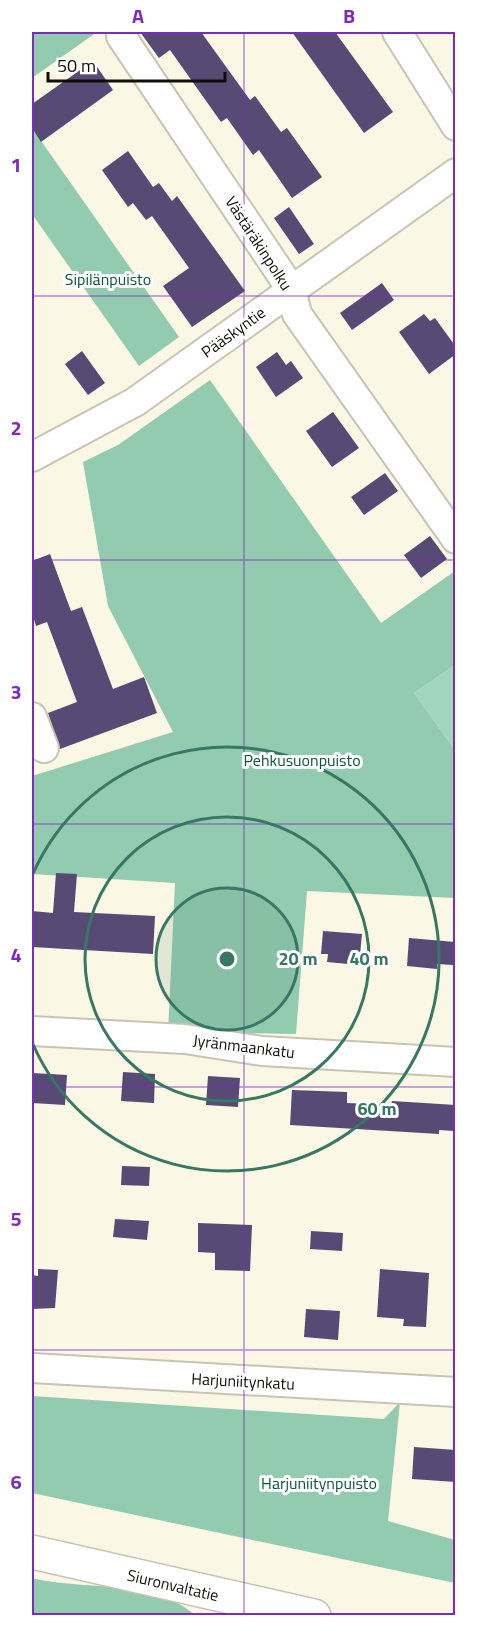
<svg xmlns="http://www.w3.org/2000/svg" width="487" height="1647" font-family="'Titillium Web',sans-serif">
	<style>
		.green { fill: #a1d7bc }
		.forest { fill: #93cbb0 }
		.building { fill: #574a74 }
		.lines { fill: none; stroke-linecap: round; stroke-linejoin: round }
		.street-casing { stroke: #c8c4b3; stroke-width: 32 }
		.secondary-casing { stroke: #c8c4b3; stroke-width: 36 }
		.street { stroke: #fff; stroke-width: 28 }
		.secondary { stroke: #fff; stroke-width: 33 }
		.grid { fill: none; stroke: #7b2cbf; stroke-width: 1.5; stroke-opacity: 0.55 }
		.ring { fill: none; stroke: #387764; stroke-width: 3 }
		.labels { text-anchor: middle; stroke-width: 6; stroke-linejoin: round; paint-order: stroke }
		.street-label { font-size: 16px; fill: #100e09; stroke: #fff }
		.park-label { font-size: 16px; fill: #0b5339; stroke: #fff }
		.centre { fill: #387764; stroke: #fff; stroke-width: 3 }
		.ring-label { font-size: 18px; text-anchor: middle; font-weight: bold; fill: #387764; stroke: #fff; stroke-width: 6; stroke-linejoin: round; paint-order: stroke }
		.neatline { fill: none; stroke: #7b2cbf; stroke-width: 2 }
		.grid-label { font-size: 20px; text-anchor: middle; font-weight: bold; fill: #7b2cbf }
	</style>
	<rect width="100%" height="100%" fill="#faf7e5"/>
	<path class="green" d="M455,665V750L414,693Z"/>
	<path class="forest" d="M32,32H97L32,78Z
		M32,128L179,337L139,366L32,214Z
		M210,380L381,623L455,571V665L414,693L455,750V898L307,891L296,1034L168,1032L175,883L32,874V776L173,732L108,606L83,462L118,445Z
		M32,1396L384,1419L400,1402L388,1521L455,1540V1583L32,1493Z
		M32,1578C83,1591 153,1578 195,1615L32,1616Z"/>
	<path class="building" d="M140,32H201L250,100L255,96L281,132L287,128L322,177L292,198L259,150L253,155L227,118L221,122L170,50L159,58Z
		M292,32H335L393,112L364,133Z
		M93,61L113,90L41,142L32,128V104Z
		M128,151L153,187L159,183L172,201L177,196L245,291L192,327L163,286L189,268L152,216L146,220L133,203L128,207L102,170Z
		M289,207L314,244L299,254L274,218Z
		M382,283L394,300L352,330L340,313Z
		M424,314L430,321L435,318L456,347V354L429,374L399,332Z
		M82,351L105,383L88,395L65,364Z
		M277,352L286,365L291,361L303,378L276,397L256,367Z
		M333,412L359,448L332,467L306,431Z
		M385,473L398,491L364,515L351,497Z
		M430,536L447,559L421,578L404,555Z
		M50,554L71,611L82,607L113,689L144,677L157,713L60,749L48,713L77,702L47,622L36,626L32,613V561Z
		M56,873L77,874L74,912L155,916L153,954L32,947V911L53,913Z
		M323,931L362,934L359,965L327,962L328,954H321Z
		M409,938L455,942L453,965L437,964V969L407,966Z
		M123,1072L155,1074L154,1103L121,1101Z
		M32,1073L67,1075L65,1105L32,1103Z
		M208,1076L240,1078L238,1107L206,1105Z
		M292,1090L347,1092V1103L391,1105L392,1101L456,1105L454,1131L439,1130V1134L290,1125Z
		M122,1166L150,1167L149,1186L121,1185Z
		M115,1219L149,1221L147,1240L113,1237Z
		M198,1223L252,1225L250,1271L215,1270V1253L198,1252Z
		M311,1231L343,1233L342,1251L310,1249Z
		M38,1269L58,1270L55,1308L32,1309V1275L38,1276Z
		M380,1269L429,1273L426,1327L403,1326L404,1319L377,1317Z
		M306,1309L340,1311L338,1340L304,1337Z
		M414,1447L456,1450V1482L412,1479Z"/>
	<g class="lines">
		<defs>
			<path id="street" d="M397,32L456,126
				M121,36L291,289L297,314L456,539
				M32,457L135,402L456,173
				M32,717L44,748
				M32,1031L185,1039L262,1051L456,1062
				M32,1368L456,1392"/>
			<path id="secondary" d="M32,1552L314,1616"/>
		</defs>
		<use href="#street" class="street-casing"/>
		<use href="#secondary" class="secondary-casing"/>
		<use href="#street" class="street"/>
		<use href="#secondary" class="secondary"/>
	</g>
	<path class="grid" d="M244,32V1616M32,296H456M32,560H456M32,824H456M32,1087H456M32,1350H456"/>
	<circle cx="227" cy="959" r="71" fill="#387764" fill-opacity=".12"/>
	<g class="ring">
		<circle cx="227" cy="959" r="71"/>
		<circle cx="227" cy="959" r="142"/>
		<path d="M32 876A212 212 0 1 1 32 1042"/>
	</g>
	<g class="labels">
		<g class="street-label">
			<text transform="translate(259 243) rotate(57)" y="6">Västäräkinpolku</text>
			<text transform="translate(233 332) rotate(-36)" y="6">Pääskyntie</text>
			<text transform="translate(244 1046) rotate(7)" y="6">Jyränmaankatu</text>
			<text transform="translate(243 1381) rotate(3)" y="6">Harjuniitynkatu</text>
			<text transform="translate(173 1585) rotate(13)" y="6">Siuronvaltatie</text>
		</g>
		<g class="park-label">
			<text x="108" y="285">Sipilänpuisto</text>
			<text x="302" y="766">Pehkusuonpuisto</text>
			<text x="319" y="1489">Harjuniitynpuisto</text>
		</g>
	</g>
	<circle cx="227" cy="959" r="9" class="centre"/>
	<g class="ring-label">
		<text x="298" y="965">20 m</text>
		<text x="369" y="965">40 m</text>
		<text x="377" y="1115">60 m</text>
	</g>
	<rect width="487" height="1647" fill="none" stroke="#ffffff" stroke-width="66"/>
	<path d="M48 72v9h177v-9" fill="none" stroke="#100e09" stroke-width="3"/>
	<text x="57" y="72" font-size="18" fill="#100e09" stroke="#ffffff" stroke-width="4.5" paint-order="stroke">50 m</text>
	<rect x="33" y="33" width="421" height="1581" class="neatline"/>
	<g class="grid-label">
		<text x="138" y="23">A</text>
		<text x="349" y="23">B</text>
		<text x="16" y="172">1</text>
		<text x="16" y="435">2</text>
		<text x="16" y="699">3</text>
		<text x="16" y="962">4</text>
		<text x="16" y="1226">5</text>
		<text x="16" y="1489">6</text>
	</g>
</svg>
